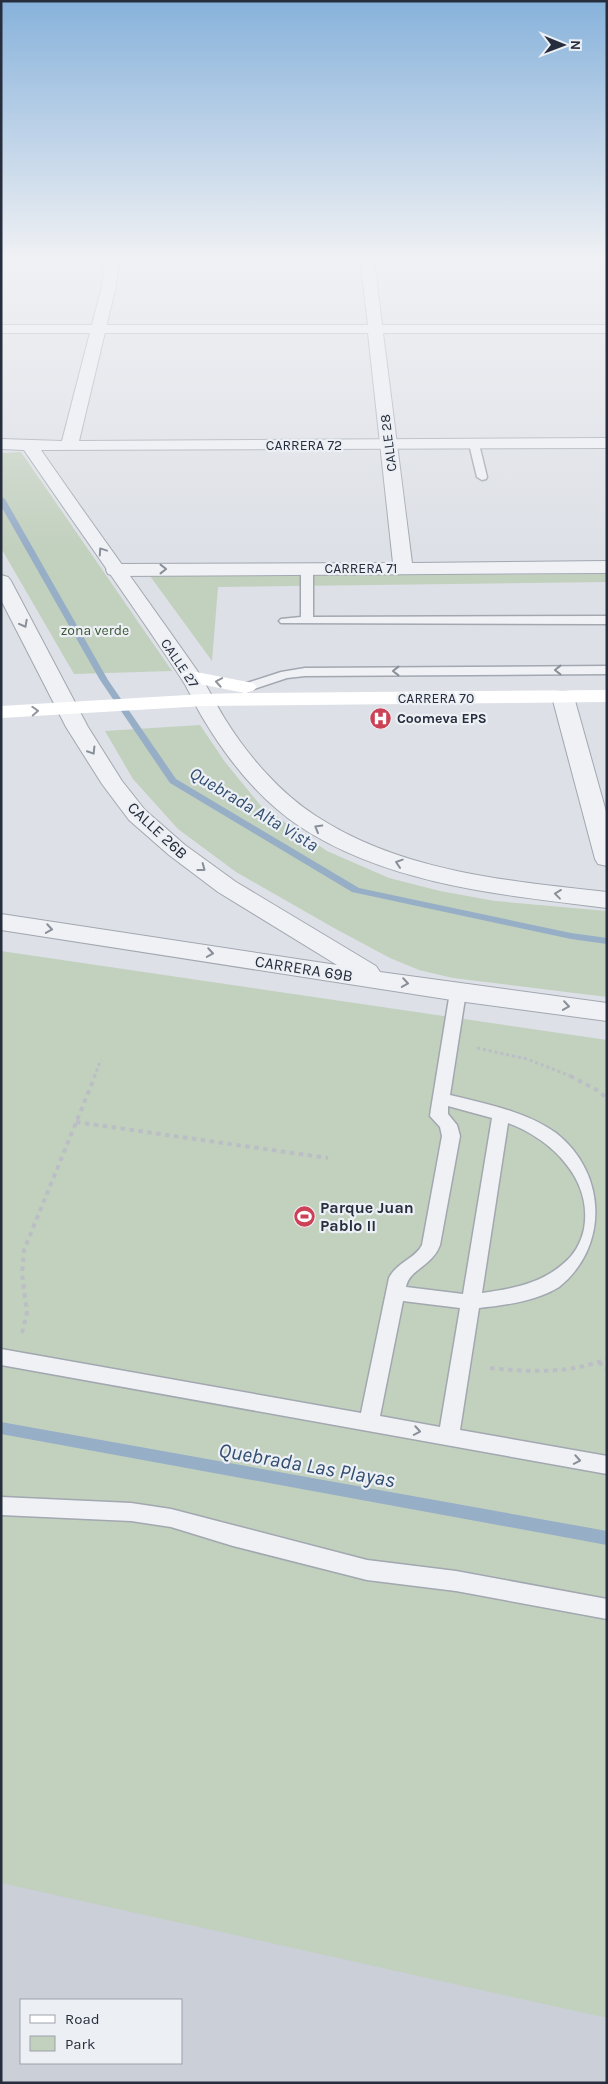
<svg xmlns="http://www.w3.org/2000/svg" width="608" height="2084" font-family="Karla,sans-serif">
	<style>
		.built { fill: #cbcfd8; fill-rule: evenodd }
		.green { fill: #c2d0be }
		.lines { fill: none; stroke-linecap: round; stroke-linejoin: round }
		.stream { fill: #97aec7; fill-rule: evenodd }
		.service-casing { stroke: #a2a7b0; stroke-width: 3 }
		.minor-casing { stroke: #a2a7b0; stroke-width: 2 }
		.tertiary-casing { stroke: #a2a7b0; stroke-width: 2 }
		.path-far1 { stroke: #bbbec5; stroke-width: 3; stroke-dasharray: 3 3; stroke-linecap: butt }
		.path { stroke: #bbbec5; stroke-width: 4; stroke-dasharray: 4.5 4.5; stroke-linecap: butt }
		.service { fill: #eff1f5; fill-rule: evenodd }
		.minor { fill: #eff1f5; fill-rule: evenodd }
		.tertiary { fill: #eff1f5; fill-rule: evenodd }
		.secondary { fill: #fff; fill-rule: evenodd }
		.oneway { stroke: #8a9099 }
		.oneway2 { stroke: #92969e }
		.labels { text-anchor: middle; stroke-width: 4.5; stroke-linejoin: round; paint-order: stroke }
		.far-street-label { font-size: 14px; fill: #262e3d; stroke: #eceff4 }
		.far-park-label { font-size: 14px; fill: #3a5834; stroke: #eceff4 }
		.far-poi-label { font-size: 14px; font-weight: bold; fill: #262e3d; stroke: #eceff4; text-anchor: start }
		.street-label { font-size: 16px; fill: #262e3d; stroke: #eceff4 }
		.poi-label { font-size: 16px; font-weight: bold; fill: #262e3d; stroke: #eceff4; text-anchor: start }
		.water-label { font-size: 18px; font-style: italic; fill: #314d70; stroke: #eceff4 }
		.near-water-label { font-size: 21px; font-style: italic; fill: #314d70; stroke: #eceff4 }
	</style>
	<rect width="100%" height="100%" fill="#dde0e6"/>
	<path class="built" d="M1,1392L607,1499V2083H1ZM21,2000H181V2063H21Z"/>
	<path class="green" d="M21,452L172,671L74,674L1,548V453Z
		M607,574V582L218,587L212,661L150,576Z
		M200,725L225,762L261,806L327,851L389,878L440,891L495,901L607,911V997L453,978L419,970L390,958L334,928L236,872L178,829L133,779L105,731Z
		M1,951L607,1040V2018L1,1883Z"/>
	<g class="lines">
		<path class="stream" d="M8,258H14L1,267V262Z
			M1,497L5,499L108,680L176,779L359,888L571,933L607,938V944L571,939L352,892L170,783L100,680L1,506Z
			M1,1422L607,1531V1545L1,1434Z"/>
		<defs>
			<path id="service" d="M474,441L479,444L487,477L486,479L482,480L477,477L469,444Z
				M307,565L313,568V617L607,616V624L281,623L279,621L281,619L301,617V568Z
				M607,666V674L305,676L287,678L248,691L242,687L244,684L281,672L305,668Z
				M458,987L464,988L466,992L450,1095C486,1104 525,1111 556,1133C608,1174 608,1248 559,1287C537,1301 506,1305 479,1308L460,1430L607,1456V1474L1,1365V1349L361,1413L389,1278C397,1262 415,1259 422,1245L442,1136L440,1127L430,1116L431,1109L450,992L452,988ZM448,1106L492,1118L463,1294L406,1287C409,1269 432,1267 440,1245L460,1136L457,1125L448,1114ZM508,1123C551,1139 593,1179 584,1229C581,1243 574,1255 563,1264C540,1284 511,1289 482,1293ZM403,1301L460,1308L440,1427L380,1416Z
				M1,1497L131,1503L171,1509L367,1560L456,1571L607,1599V1619L456,1591L367,1580L233,1546L171,1527L131,1521L1,1515Z"/>
			<path id="minor" d="M360,258H374L382,325H607V333H383L412,563L607,561V573L115,576L108,574L106,570L108,566L115,564L393,563L368,333H1V325H368Z
				M563,691L571,692L574,697L607,815V866L598,864L595,859L552,697L555,692Z"/>
			<path id="tertiary" d="M106,258H120L115,290L79,441L607,438V448L41,450C92,524 145,596 196,669C207,685 215,703 225,719C248,756 280,793 316,816C402,872 508,881 607,892V908C503,895 388,885 299,826C260,800 228,760 204,720C195,706 189,689 179,675C129,599 75,525 24,450L1,449V439L62,441L101,290Z
				M1,575L8,577L11,581L88,727L122,781L145,810L185,845L236,882L376,966L380,972L607,1003V1021L458,1001L1,930V914L337,965L218,892L169,855L129,820L102,784L66,727L1,600Z"/>
		</defs>
		<use href="#service" class="service-casing"/>
		<use href="#minor" class="minor-casing"/>
		<use href="#tertiary" class="tertiary-casing"/>
		<path class="path-far1" d="M477,1048L527,1059L573,1077
			M94,1077L101,1060"/>
		<path class="path" d="M570,1076L595,1089L607,1098
			M76,1122L328,1158
			M22,1333L27,1312L22,1274L24,1250L95,1076
			M599,1362L607,1370
			M490,1368C531,1372 568,1374 607,1359"/>
		<use href="#service" class="service"/>
		<use href="#minor" class="minor"/>
		<use href="#tertiary" class="tertiary"/>
		<path class="secondary" d="M191,671L253,683L257,687L253,691L246,693L607,690V702L204,706L1,718V706L204,694L245,693L184,681L181,677L184,673Z"/>
	</g>
	<defs><path id="oneway-chevron" d="M-2-3.5L2.5 0L-2 3.5" fill="none" stroke-width="1.6" stroke-linecap="round" stroke-linejoin="round" transform="scale(1.25)"/></defs>
	<g class="oneway">
		<use href="#oneway-chevron" transform="translate(102 551) rotate(-124)"/>
		<use href="#oneway-chevron" transform="translate(163 569)"/>
		<use href="#oneway-chevron" transform="translate(24 624) rotate(62)"/>
		<use href="#oneway-chevron" transform="translate(558 670) rotate(180)"/>
		<use href="#oneway-chevron" transform="translate(396 671) rotate(180)"/>
		<use href="#oneway-chevron" transform="translate(92 751) rotate(58)"/>
		<use href="#oneway-chevron" transform="translate(318 828) rotate(-150)"/>
		<use href="#oneway-chevron" transform="translate(399 863) rotate(-162)"/>
		<use href="#oneway-chevron" transform="translate(202 868) rotate(37)"/>
		<use href="#oneway-chevron" transform="translate(558 894) rotate(-173)"/>
		<use href="#oneway-chevron" transform="translate(49 929) rotate(9)"/>
		<use href="#oneway-chevron" transform="translate(210 953) rotate(9)"/>
		<use href="#oneway-chevron" transform="translate(405 983) rotate(9)"/>
		<use href="#oneway-chevron" transform="translate(566 1006) rotate(8)"/>
		<use href="#oneway-chevron" transform="translate(417 1431) rotate(10)"/>
		<use href="#oneway-chevron" transform="translate(577 1460) rotate(10)"/>
	</g>
	<g class="oneway2">
		<use href="#oneway-chevron" transform="translate(219 682) rotate(-170)"/>
		<use href="#oneway-chevron" transform="translate(35 711) rotate(-3)"/>
	</g>
	<linearGradient id="sky" x2="0" y2="1"><stop stop-color="#87b2db"/><stop offset="0.47" stop-color="#f0f1f4"/><stop offset="1" stop-color="#f0f1f4" stop-opacity="0"/></linearGradient>
	<rect width="608" height="550" fill="url(#sky)"/>
	<defs>
		<symbol id="hospital-disc" viewBox="-11 -11 22 22"><circle r="9.5" fill="#cc4155" stroke="#eceff4"/><path d="M-5-5h3v3.5h4V-5h3V5h-3V1.5h-4V5h-3Z" fill="#fff"/></symbol>
		<symbol id="stadium-disc" viewBox="-11 -11 22 22"><circle r="9.5" fill="#cc4155" stroke="#eceff4"/><path d="M0-5a6.5 5 0 1 0 0 10a6.5 5 0 1 0 0-10ZM-3.5-1.8h7v3.6h-7Z" fill="#fff"/></symbol>
	</defs>
	<g fill-rule="evenodd">
		<use href="#hospital-disc" x="368" y="706" width="25" height="25"/>
		<use href="#stadium-disc" x="292" y="1204" width="25" height="25"/>
	</g>
	<g class="labels">
		<g class="far-street-label">
			<text transform="translate(388 443) rotate(-97)" y="5">CALLE 28</text>
			<text x="304" y="450">CARRERA 72</text>
			<text x="361" y="573">CARRERA 71</text>
			<text transform="translate(180 663) rotate(56)" y="5">CALLE 27</text>
			<text x="436" y="703">CARRERA 70</text>
		</g>
		<g class="far-park-label">
			<text x="95" y="635">zona verde</text>
		</g>
		<g class="far-poi-label">
			<text x="397" y="723">Coomeva EPS</text>
		</g>
		<g class="street-label">
			<text transform="translate(158 830) rotate(43)" y="6">CALLE 26B</text>
			<text transform="translate(304 968) rotate(9)" y="6">CARRERA 69B</text>
		</g>
		<g class="poi-label">
			<text x="320" y="1213">Parque Juan<tspan x="320" dy="18">Pablo II</tspan></text>
		</g>
		<g class="water-label">
			<text transform="translate(254 809) rotate(31)" y="6">Quebrada Alta Vista</text>
		</g>
		<g class="near-water-label">
			<text transform="translate(307 1465) rotate(10)" y="7">Quebrada Las Playas</text>
		</g>
	</g>
	<rect width="608" height="2084" fill="none" stroke="#262e3d" stroke-width="5"/>
	<rect x="20" y="1999" width="162" height="65" fill="#eceff4" stroke="#9da2ab"/>
	<rect x="30" y="2015" width="25" height="8" fill="#ffffff" stroke="#9da2ab"/>
	<text x="65" y="2024" font-size="15" fill="#262e3d">Road</text>
	<rect x="30" y="2036" width="25" height="15" fill="#c2d0be" stroke="#9da2ab"/>
	<text x="65" y="2049" font-size="15" fill="#262e3d">Park</text>
	<g transform="translate(563 45) rotate(91)" stroke="#eceff4" stroke-width="4" paint-order="stroke">
	<path d="M0-4L9 19L0 12L-9 19Z" fill="#262e3d"/>
	<text y="-8" font-size="14" font-weight="bold" text-anchor="middle" fill="#262e3d">N</text>
	</g>
</svg>
